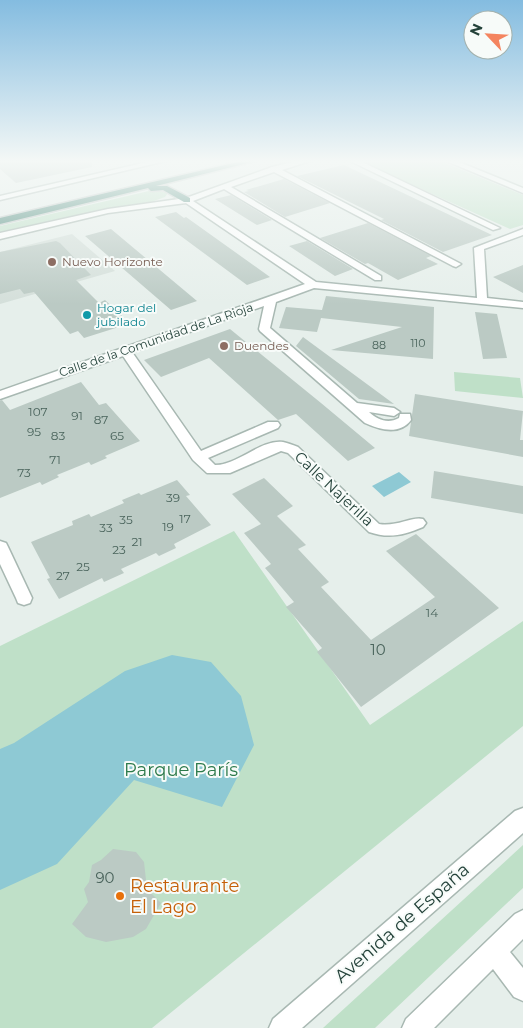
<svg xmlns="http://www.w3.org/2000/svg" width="523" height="1028" font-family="Montserrat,sans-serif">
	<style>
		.built { fill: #d4dfda }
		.green { fill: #bfe0c8 }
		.water { fill: #8ec9d4 }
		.building { fill: #bbcac4 }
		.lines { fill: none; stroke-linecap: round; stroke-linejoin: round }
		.minor-casing { stroke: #a8b8b2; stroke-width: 3 }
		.trunk-casing { stroke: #c2cac8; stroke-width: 3 }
		.minor { fill: #fff; fill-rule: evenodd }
		.trunk { fill: #4c8a7c; fill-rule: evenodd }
		.education-dot { fill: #8d6e63; stroke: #f7fbf9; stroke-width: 2 }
		.culture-dot { fill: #0f9aa8; stroke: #f7fbf9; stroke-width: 2 }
		.food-dot { fill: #e8710a; stroke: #f7fbf9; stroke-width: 2 }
		.labels { text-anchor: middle; stroke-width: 4; stroke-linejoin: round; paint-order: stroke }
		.far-number-label { font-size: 11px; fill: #4a645c }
		.far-education-label { font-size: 12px; fill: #785e54; stroke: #f7fbf9; text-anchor: start }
		.far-culture-label { font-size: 12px; fill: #0d838f; stroke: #f7fbf9; text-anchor: start }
		.far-street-label { font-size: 12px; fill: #24423a; stroke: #f7fbf9 }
		.number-label { font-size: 12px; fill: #4a645c }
		.street-label { font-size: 15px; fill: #24423a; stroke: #f7fbf9 }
		.near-number-label { font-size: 15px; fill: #4a645c }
		.near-park-label { font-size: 18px; fill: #2d7a4b; stroke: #f7fbf9 }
		.near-food-label { font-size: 18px; fill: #c56008; stroke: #f7fbf9; text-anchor: start }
		.near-street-label { font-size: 18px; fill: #24423a; stroke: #f7fbf9 }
	</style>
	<rect width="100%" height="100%" fill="#e6efeb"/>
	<path class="built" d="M72,234L115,271L0,304V252Z"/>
	<path class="green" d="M357,160H438L523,195V225L510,229Z
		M153,190L168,193L165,197L151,202L68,217L0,234V226Z
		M454,372L520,378L523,398L455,391Z
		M234,531L370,725L523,621V726L152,1028H0V646Z
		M523,845V888L375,1028H323Z"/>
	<path class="water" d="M399,472L411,482L384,497L372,486Z
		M172,655L211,662L241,696L254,745L222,807L134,780L57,864L0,890V749L14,743L125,671Z"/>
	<path class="building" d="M11,160H92V167L16,183L0,169V163Z
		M344,165L492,235L443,252L381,220L384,219L297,176Z
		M284,179L330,203L285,217L244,192L249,191L246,190Z
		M231,195L272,220L257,225L215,199Z
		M176,212L184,218L186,217L270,277L247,285L155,217Z
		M368,223L431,256L426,258L438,264L398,280L368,263L365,264L320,238Z
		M111,229L197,301L171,310L85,236Z
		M56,241L60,243L91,275L76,280L99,303L105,300L122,316L115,319L122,326L84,338L78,331L70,334L34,292L24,294L20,289L0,294V252Z
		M307,241L353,269L335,276L289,246Z
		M523,265V293L493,277Z
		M326,296L434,307L433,359L331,350L402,327L321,318L317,332L279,328L286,307L322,310Z
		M475,312L497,314L507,358L483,359Z
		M230,329L321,403L375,448L348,461L296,414L278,420L209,358L161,377L144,360Z
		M303,337L394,404L359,399L296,346Z
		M81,382L99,405L106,403L140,441L105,456L107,458L91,465L89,462L57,475L59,477L42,485L40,482L0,498V401L2,400L10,410Z
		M415,394L523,411L520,440H523V457L409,436Z
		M434,471L523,486V514L431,498Z
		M264,478L293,506L277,516L306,545L298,549L329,582L321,587L371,640L435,597L386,551L416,534L499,608L361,707L317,652L322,648L286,607L294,602L265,568L271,564L244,533L261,524L232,494Z
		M177,480L190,495L186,496L211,525L174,544L176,548L159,556L156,553L121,569L124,573L104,582L102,578L59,599L47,579L50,578L31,542L73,525L72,521L89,514L91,517L124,503L122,500L139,493L141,495Z
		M113,849L136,852L144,862L147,889L161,903L146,929L133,937L106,942L86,937L72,924L88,902L84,889L89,882L92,865L101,860Z"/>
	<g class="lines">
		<defs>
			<path id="minor" d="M156,160H170L0,200V196Z
				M300,160H313L282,170L461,264L456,267L453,266L274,172L231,187L381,276V280H375L224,189L193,201L316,282L477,298L474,248L523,229V235L484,249L487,298L523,302V308L314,288L276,302L270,328L357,403L394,408L400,412L394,416L369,412C378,420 388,424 399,418L400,414H410L411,420C400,435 380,430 365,423L260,331L259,329L264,306L132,352L201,451L268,422H278L280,425L278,428L208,458L215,465C238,465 261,439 283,442C288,443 293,445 298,447L379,524C397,527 412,516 423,519L426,523L423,527C404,535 389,539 369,532L288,453L281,451L230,473H207L193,460L123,356L0,399V391L305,284L186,203L108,213L0,239V233L108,209L186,198L272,167Z
				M348,160H358L500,228L493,230Z
				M444,160H454L523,188V193Z
				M0,541L6,543L8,547L32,598L30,603L24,605L18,603L16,598L0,564Z
				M523,808V833L302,1028H269L273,1019L515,811Z
				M523,910V939L510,952L523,968V1001L514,997L493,969L434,1028H402L406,1019L515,914Z"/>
			<path id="trunk" d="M246,160H260L156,186H167L190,198V202H184L163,190L151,191L148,188L0,224V218Z"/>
		</defs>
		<use href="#minor" class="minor-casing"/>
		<use href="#trunk" class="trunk-casing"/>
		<use href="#minor" class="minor"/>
		<use href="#trunk" class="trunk"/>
	</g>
	<linearGradient id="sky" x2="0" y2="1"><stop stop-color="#84bce0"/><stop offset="0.53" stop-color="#f4f8f6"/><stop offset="1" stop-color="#f4f8f6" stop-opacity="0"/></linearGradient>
	<rect width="523" height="304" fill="url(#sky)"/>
	<g class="education-dot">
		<circle cx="52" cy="262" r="5"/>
		<circle cx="224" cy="346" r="5"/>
	</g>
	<circle class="culture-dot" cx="87" cy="315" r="5"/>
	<circle class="food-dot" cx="120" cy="896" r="5"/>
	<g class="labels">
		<g class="far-number-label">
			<text x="418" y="347">110</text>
			<text x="379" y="349">88</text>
		</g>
		<g class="far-education-label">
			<text x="62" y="266">Nuevo Horizonte</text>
			<text x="234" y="350">Duendes</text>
		</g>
		<g class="far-culture-label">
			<text x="97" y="312">Hogar del<tspan x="97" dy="14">jubilado</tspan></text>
		</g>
		<g class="far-street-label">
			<text transform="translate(156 340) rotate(-19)" y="4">Calle de la Comunidad de La Rioja</text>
		</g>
		<g class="number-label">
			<text x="38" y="416">107</text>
			<text x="77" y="420">91</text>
			<text x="101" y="424">87</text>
			<text x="34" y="436">95</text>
			<text x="58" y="440">83</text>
			<text x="117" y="440">65</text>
			<text x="55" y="464">71</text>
			<text x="24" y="477">73</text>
			<text x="173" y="502">39</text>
			<text x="185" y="523">17</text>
			<text x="126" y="524">35</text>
			<text x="168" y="531">19</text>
			<text x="106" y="532">33</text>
			<text x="137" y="546">21</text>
			<text x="119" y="554">23</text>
			<text x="83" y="571">25</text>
			<text x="63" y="580">27</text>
			<text x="432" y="617">14</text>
		</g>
		<g class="street-label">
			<text transform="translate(334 489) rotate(43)" y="5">Calle Najerilla</text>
		</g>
		<g class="near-number-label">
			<text x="378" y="655">10</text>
			<text x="105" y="883">90</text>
		</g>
		<g class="near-park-label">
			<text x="181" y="776">Parque París</text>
		</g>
		<g class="near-food-label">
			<text x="130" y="892">Restaurante<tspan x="130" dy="21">El Lago</tspan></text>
		</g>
		<g class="near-street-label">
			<text transform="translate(402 923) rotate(-41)" y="6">Avenida de España</text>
		</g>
	</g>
	<g transform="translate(488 35) rotate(295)"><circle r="24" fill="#f7fbf9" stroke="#a3b1ad"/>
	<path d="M0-4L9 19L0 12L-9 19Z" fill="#f4845f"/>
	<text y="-8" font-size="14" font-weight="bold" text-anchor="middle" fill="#24423a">N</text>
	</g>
</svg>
